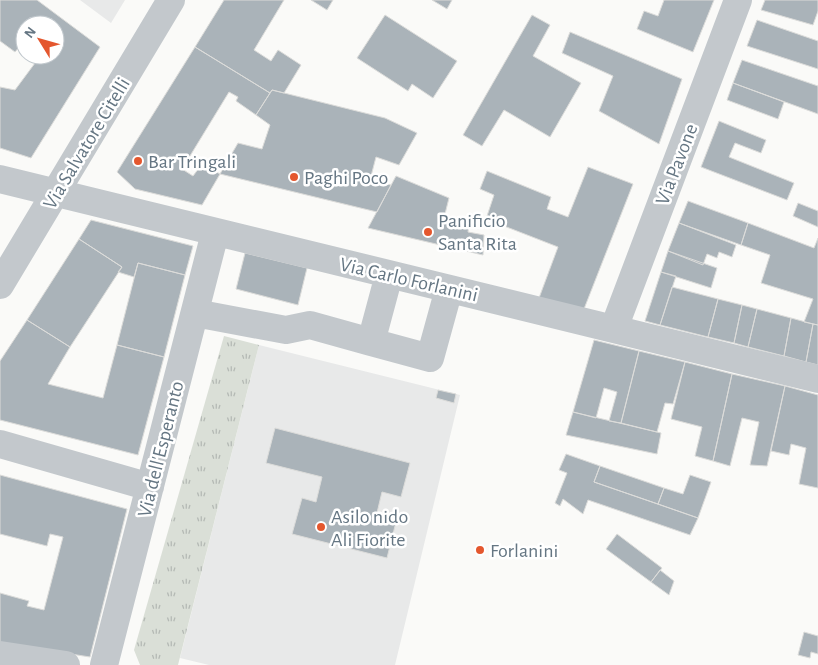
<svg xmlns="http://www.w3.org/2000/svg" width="818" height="665" font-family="'Alegreya Sans',sans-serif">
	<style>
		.built { fill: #e8e9e9 }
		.grass { fill: url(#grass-tufts) }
		.building { fill: #aab3b9; stroke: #dcdcda }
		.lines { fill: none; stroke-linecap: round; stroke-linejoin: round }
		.minor { stroke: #c3c8cc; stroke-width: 28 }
		.poi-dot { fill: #e4572e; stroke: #fff; stroke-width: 2 }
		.labels { text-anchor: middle; stroke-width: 5; stroke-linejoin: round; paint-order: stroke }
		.street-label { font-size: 20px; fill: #657683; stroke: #fff }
		.poi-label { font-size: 20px; fill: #657683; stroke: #fff; text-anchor: start }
	</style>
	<defs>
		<pattern id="grass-tufts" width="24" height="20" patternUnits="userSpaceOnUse" patternTransform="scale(1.25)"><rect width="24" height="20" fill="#dadfd7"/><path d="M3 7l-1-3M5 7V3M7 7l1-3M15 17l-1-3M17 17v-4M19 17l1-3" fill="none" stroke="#b4b9b4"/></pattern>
	</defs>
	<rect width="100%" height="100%" fill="#fafaf8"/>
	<path class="built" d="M80,0H125L111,23Z
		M259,345L460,395L395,665H209L180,658Z"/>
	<path class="grass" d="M224,336L259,345L178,665H140L134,650Z"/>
	<path class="building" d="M0,0H37L100,47L31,158L0,148V87L15,90L38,59L33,55H55V25H25V49L20,46L15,52L0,41Z
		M224,0H284L254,50L271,61L278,50L301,65L284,93L272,90L270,93L195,47Z
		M311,0H333L327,10Z
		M432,0H452L447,9Z
		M664,0H714L693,52L637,29L644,11L658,16Z
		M765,0H818V11L813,25L761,10Z
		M385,15L457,61L433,98L412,84L408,91L357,58Z
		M532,15L550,25L533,56L581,83L550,137L504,110L482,146L463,135Z
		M757,20L818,41V69L747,46Z
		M570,32L682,79L659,144L599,111L613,76L562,53Z
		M195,47L270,93L256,115L236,101L238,97L229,92L182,169L193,176L202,164L220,174L202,205L135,189L117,172Z
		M742,60L818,86V114L733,83Z
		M733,83L784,102L778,119L727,100Z
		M272,90L385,118L417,133L399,165L376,157L370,180L391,185L377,212L220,174L238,143L262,149L270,125L256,115Z
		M719,121L766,140L761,153L735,143L729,157L794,183L787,200L701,167Z
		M588,167L633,184L584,309L539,298L558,247L486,219L494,195L480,189L487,171L551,197L547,209L568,217Z
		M396,176L449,198L444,218L469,224L468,232L484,235L483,255L368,228Z
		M688,201L748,223L741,245L679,223Z
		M798,203L818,211V227L793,216Z
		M91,220L193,246L185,275L138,263L134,277L118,272L122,267L79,239Z
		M679,223L736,245L732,257L719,252L717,258L707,254L703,265L668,251Z
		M748,223L814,248L818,238V325L804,322L813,299L761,283L770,255L741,245Z
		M79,239L122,267L70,347L27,320Z
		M668,251L717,268L711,288L661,272Z
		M245,253L307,268L298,305L236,289Z
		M138,263L185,275L164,357L117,345Z
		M661,272L676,276L660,325L645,321Z
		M672,287L718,299L708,337L660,325Z
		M718,299L742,305L734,343L708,337Z
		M742,305L757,309L748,347L734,343Z
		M757,309L791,318L784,356L748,347Z
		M791,318L813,324L806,362L784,356Z
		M27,320L70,347L48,384L103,398L117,345L164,357L138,455L0,420V361Z
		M813,324L818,325V365L806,362Z
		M594,340L639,351L621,423L609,421L617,392L604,388L596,418L573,412Z
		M639,351L685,362L673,404L665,403L657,432L621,423Z
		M685,362L732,374L713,461L695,456L702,427L671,419Z
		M732,374L785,386L767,466L750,465L759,422L742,418L730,466L713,461Z
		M785,386L818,395V488L799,484L806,448L791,444L789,455L771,451Z
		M438,390L456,394L454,403L436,398Z
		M573,412L661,433L657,454L566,435Z
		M275,428L410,463L401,497L382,492L376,517L396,522L387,558L292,534L302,498L316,502L322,477L266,463Z
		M566,454L600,466L594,482L698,518L690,535L588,500L583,514L563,499L560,506L555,503L567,473L559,470Z
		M600,466L664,488L658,504L594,482Z
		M0,475L127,509L90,657L0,643V593L29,601L27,606L44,610L63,537L50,534L47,546L0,534Z
		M690,475L711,482L698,518L658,504L664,488L683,494Z
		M617,534L662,568L651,582L606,549Z
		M660,570L674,581L669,595L651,582Z
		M804,632L818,636V654L811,652L810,658L798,655Z"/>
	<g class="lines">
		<path class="minor" d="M0,179L818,379
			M389,275L371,342L430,358L449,289
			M0,285L171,0
			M195,313L286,330L310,325L371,342
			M614,328L738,0
			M0,444L150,487
			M0,655L66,665
			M104,665L215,233"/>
	</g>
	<g class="poi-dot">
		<circle cx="138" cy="161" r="5"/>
		<circle cx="294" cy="177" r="5"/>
		<circle cx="428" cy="232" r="5"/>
		<circle cx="321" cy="527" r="5"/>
		<circle cx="480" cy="550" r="5"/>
	</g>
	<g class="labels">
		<g class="street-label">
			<text transform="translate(86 143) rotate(-59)" y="7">Via Salvatore Citelli</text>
			<text transform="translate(676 164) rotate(-69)" y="7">Via Pavone</text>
			<text transform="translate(409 279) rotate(13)" y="7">Via Carlo Forlanini</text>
			<text transform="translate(160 449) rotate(-76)" y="7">Via dell'Esperanto</text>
		</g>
		<g class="poi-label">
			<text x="148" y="168">Bar Tringali</text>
			<text x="304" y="184">Paghi Poco</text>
			<text x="438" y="227">Panificio<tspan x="438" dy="23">Santa Rita</tspan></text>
			<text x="331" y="523">Asilo nido<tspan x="331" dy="23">Ali Fiorite</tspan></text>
			<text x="490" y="557">Forlanini</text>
		</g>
	</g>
	<g transform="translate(40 40) rotate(307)"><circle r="24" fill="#ffffff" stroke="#c1c8cd"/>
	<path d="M0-4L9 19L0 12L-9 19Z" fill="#e4572e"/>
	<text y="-8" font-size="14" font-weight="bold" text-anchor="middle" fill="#657683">N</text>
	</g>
</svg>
